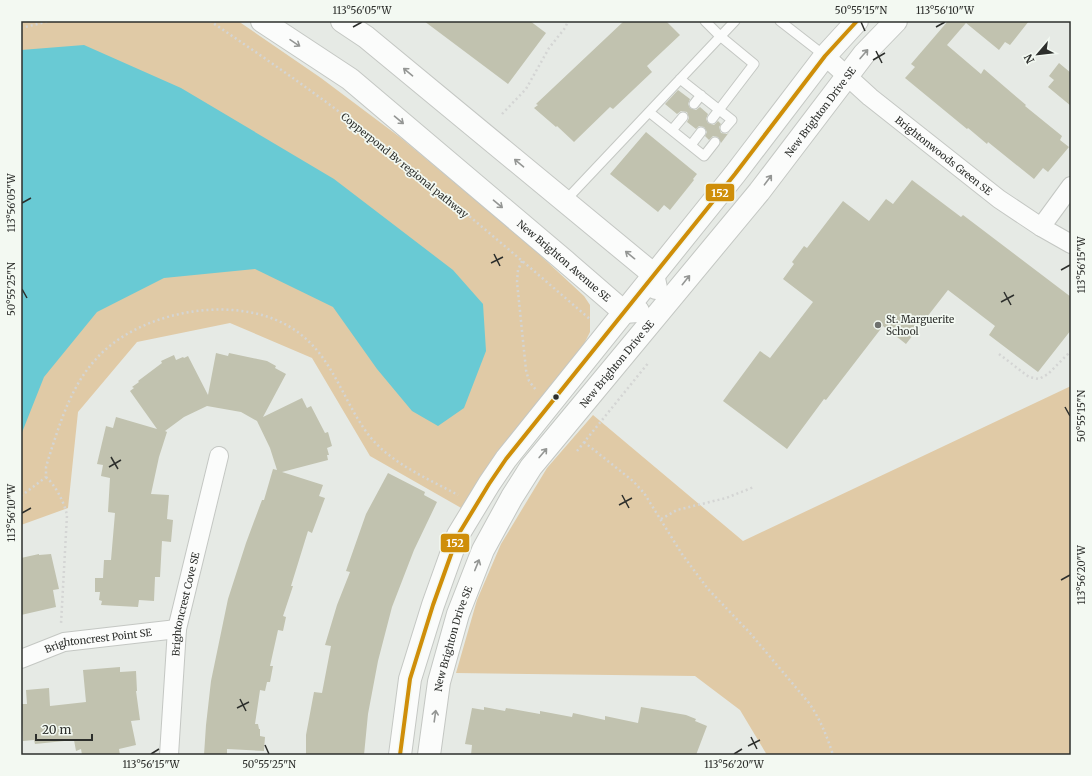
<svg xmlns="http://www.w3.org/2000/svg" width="1092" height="776" font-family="Merriweather,serif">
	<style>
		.green { fill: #e0caa6 }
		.water { fill: #69cad4 }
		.building { fill: #c1c2af }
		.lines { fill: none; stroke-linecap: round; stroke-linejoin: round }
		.service-casing { stroke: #c4c7c3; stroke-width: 11 }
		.minor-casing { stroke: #c4c7c3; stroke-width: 20 }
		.tertiary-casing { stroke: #c4c7c3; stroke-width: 24 }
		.path { stroke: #d4d5d4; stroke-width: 2.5; stroke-dasharray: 2 3; stroke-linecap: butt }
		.service { stroke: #fbfcfb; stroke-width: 9 }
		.minor { stroke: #fbfcfb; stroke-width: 18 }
		.tertiary { stroke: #fbfcfb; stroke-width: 22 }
		.bus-1-casing { stroke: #f3f9f2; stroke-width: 7 }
		.bus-1 { stroke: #cf8e09; stroke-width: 4 }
		.oneway { stroke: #949694 }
		.ticks { fill: none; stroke: #2d2f2c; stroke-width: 1.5 }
		.poi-dot { fill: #6e706d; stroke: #f3f9f2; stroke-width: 1.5 }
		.bus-dot { fill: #2d2f2c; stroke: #f3f9f2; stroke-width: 1.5 }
		.labels { text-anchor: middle; stroke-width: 3.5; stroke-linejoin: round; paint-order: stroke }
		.street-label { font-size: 10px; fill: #2d2f2c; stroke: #f3f9f2 }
		.poi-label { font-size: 10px; fill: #2d2f2c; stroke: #f3f9f2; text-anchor: start }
		.line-badge { stroke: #f3f9f2; stroke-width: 1.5 }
		.badge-label { font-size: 11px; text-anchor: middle; font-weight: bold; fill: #fff }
		.neatline { fill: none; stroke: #2d2f2c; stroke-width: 1.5 }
		.ticks-label { font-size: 10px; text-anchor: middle; fill: #2d2f2c }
	</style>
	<rect width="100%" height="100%" fill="#e6eae5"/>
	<path class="green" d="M21,21H238L321,78L401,138L528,244L584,296L590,305V332L580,352L463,509L370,456L312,358L230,323L137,342L78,412L68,508L21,525Z
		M1071,386V755H767L740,710L695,676L456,673L477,600L501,544L547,468L593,415L743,541Z"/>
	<path class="water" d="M84,45L181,88L334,179L453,270L483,304L486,351L464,408L438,426L412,411L377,369L333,307L255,269L164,278L97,312L44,377L21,435V50Z"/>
	<path class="building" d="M424,21H530L546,33L508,84Z
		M624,21H666L680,35L647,66L652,72L613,109L610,107L574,142L557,126L556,127L534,108L538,105L536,104Z
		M948,21H1029L1010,45L1005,42L999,50L966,23L947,45L981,74L984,69L1026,105L1025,106L1062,136L1060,140L1069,147L1048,172L1043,168L1034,179L988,142L987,144L968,128L967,129L905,78L915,67L911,64Z
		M1059,63L1071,73V106L1048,87L1054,80L1049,76Z
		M678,90L690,99L688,104L690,108L696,110L700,107L708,114L706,119L708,123L714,125L718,121L721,124L719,127L721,133L727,134L730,131L721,143L718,137L713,136L709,140L705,136L707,132L704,127L699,126L696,129L687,122L689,118L687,112L681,111L677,114L665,104Z
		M646,132L697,174L693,179L694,180L670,210L664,205L658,212L610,174Z
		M912,180L961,217L963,215L1071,297V330L1038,372L989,335L995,326L948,290L906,344L883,326L826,400L824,399L787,449L723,401L760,351L770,358L813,302L783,279L794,264L792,262L804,246L807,248L843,201L869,221L886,199L893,204Z
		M216,353L228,356L229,353L267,361L276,366L275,368L286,374L263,417L302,398L307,408L311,406L325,433L328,432L332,446L327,448L329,455H327L328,460L282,472L323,485L319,496L325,498L312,533L308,531L291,586H293L283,616L286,617L283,631L278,630L270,666H273L270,682H267L265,691L260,690L255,724H258L259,729H260V736L265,737L264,751L227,749V755H204L206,725L211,681L228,599L246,543L262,500H264L273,469L277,470L270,448L257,421L241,412L207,406L184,417L165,431L167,432L159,457L151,494L169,495L167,519L173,520L171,542L162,541L160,577H155L154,601L139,600L138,607L101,605L102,601L99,600L100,592H95V578H103L104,560H111L115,513L108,512L110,478L101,476L103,465L97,464L106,426L113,428L116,417L157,429L130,391L134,388L132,387L139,382L138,381L162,363L161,361L174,355L176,360L183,357L184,358L188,356L208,395Z
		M388,473L425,492L424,495L437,502L414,550L392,607L378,661L368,714L364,755H306V735L314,692L322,693L331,646L325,645L337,605L350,572L346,571L366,514Z
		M39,554V555L51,554L59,589L53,590L56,607L21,615V558Z
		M120,667V672L136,671L137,691H136L140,720L131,721L136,745L119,749L120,755H82L81,749L76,751L74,740L35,744L34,740L23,741L21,704H27L26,690L49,688L50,706L86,702L83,670Z
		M484,707L505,711L506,708L540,714V711L572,717L573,713L605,720V716L638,723L641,707L686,715L696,719L695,721L707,726L696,755H471L472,745L465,744L472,708L484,710Z"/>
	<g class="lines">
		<defs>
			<path id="service" d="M705,21L720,36L754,64L712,119
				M780,21L825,56
				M680,79L732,120L725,128
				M694,104L701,95
				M649,112L704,156L715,142
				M672,130L683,117
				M691,145L701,132
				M565,201L735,21"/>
			<g id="minor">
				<path id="s1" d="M825,56L870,97L999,199L1041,227L1071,244"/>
				<path d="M1041,227L1071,186"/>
				<path id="s2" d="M21,659L64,642L177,629"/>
				<path id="s3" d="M169,755L177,629L219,456"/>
			</g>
			<g id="tertiary">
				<path id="s4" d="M262,21L350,79L565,261L624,312L638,311"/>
				<path d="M342,21L366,37L653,274L656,288"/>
				<path d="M400,755L410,679L433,605L458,535L489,484L506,459L735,174L825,56L857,21"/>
				<path id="s5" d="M429,755L439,682L458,614L483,550L512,497L531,467L759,192L864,54L896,21"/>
			</g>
		</defs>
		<use href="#service" class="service-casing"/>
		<use href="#minor" class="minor-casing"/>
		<use href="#tertiary" class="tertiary-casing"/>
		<path class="path" d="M210,21C265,58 320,96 372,137C447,196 519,258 591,320
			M21,28L50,21
			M502,114L526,89L549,48L565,28L568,21
			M522,261L518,270L517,282L526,370L529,381L536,390
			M999,354L1029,377L1039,379L1048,374L1071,351
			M584,442L633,481L644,493L682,554L708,589L750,633L809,703C820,719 827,736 833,755
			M577,451L649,362
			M46,477C56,486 64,502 67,515L61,624
			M21,496L46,477V467L49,457C60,423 71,386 96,359C140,309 244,291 299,333C332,358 342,397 365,430C387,462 425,477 458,495
			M661,519L677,510L726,498L754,487"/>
		<use href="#service" class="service"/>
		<use href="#minor" class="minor"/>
		<use href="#tertiary" class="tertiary"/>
		<defs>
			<path id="bus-1" d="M400,755L410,679L433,605L458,535L489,484L506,459L735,174L825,56L857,21"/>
		</defs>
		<use href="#bus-1" class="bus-1-casing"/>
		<use href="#bus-1" class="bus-1"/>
	</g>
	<defs><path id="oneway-shaft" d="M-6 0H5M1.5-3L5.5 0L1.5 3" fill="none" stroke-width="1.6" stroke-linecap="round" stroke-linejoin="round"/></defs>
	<g class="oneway">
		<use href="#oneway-shaft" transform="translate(295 43) rotate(34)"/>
		<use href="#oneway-shaft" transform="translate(864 54) rotate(-49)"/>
		<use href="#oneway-shaft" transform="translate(408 72) rotate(-140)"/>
		<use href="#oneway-shaft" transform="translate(399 120) rotate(40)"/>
		<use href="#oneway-shaft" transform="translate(519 163) rotate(-140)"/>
		<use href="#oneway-shaft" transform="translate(768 180) rotate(-53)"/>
		<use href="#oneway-shaft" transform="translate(498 204) rotate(40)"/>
		<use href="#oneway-shaft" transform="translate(630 255) rotate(-141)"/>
		<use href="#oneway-shaft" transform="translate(686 280) rotate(-51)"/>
		<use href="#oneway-shaft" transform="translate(543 453) rotate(-50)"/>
		<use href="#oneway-shaft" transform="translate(477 565) rotate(-68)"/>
		<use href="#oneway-shaft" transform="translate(435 716) rotate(-82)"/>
	</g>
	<path class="ticks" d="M861,22L865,31M353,27L362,22M936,27L945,22M876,51L882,63M873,60L885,53M22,203L31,198M494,254L500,266M491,263L503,257M1061,270L1070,265M22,289L27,298M1004,292L1011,305M1001,302L1014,295M1065,407L1070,416M111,457L118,469M109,467L121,460M622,495L629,508M619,505L632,498M22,513L31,508M1061,580L1070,575M240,699L246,711M237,708L249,702M751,737L757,749M265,745L269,754M748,746L760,740M151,754L159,749M734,754L742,749"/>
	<circle class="poi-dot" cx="878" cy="325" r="4"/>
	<circle class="bus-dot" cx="556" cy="397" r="3.5"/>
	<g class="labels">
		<g class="street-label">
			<text dy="4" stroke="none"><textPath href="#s5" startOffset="767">New Brighton Drive SE</textPath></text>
			<text dy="4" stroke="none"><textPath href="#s1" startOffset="155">Brightonwoods Green SE</textPath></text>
			<text transform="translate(405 165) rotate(39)" y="4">Copperpond Bv regional pathway</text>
			<text dy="4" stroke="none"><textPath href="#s4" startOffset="386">New Brighton Avenue SE</textPath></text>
			<text dy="4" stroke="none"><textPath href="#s5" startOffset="443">New Brighton Drive SE</textPath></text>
			<text dy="4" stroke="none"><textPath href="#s3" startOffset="152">Brightoncrest Cove SE</textPath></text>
			<text dy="4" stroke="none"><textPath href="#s5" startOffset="119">New Brighton Drive SE</textPath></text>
			<text dy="4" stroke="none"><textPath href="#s2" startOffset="80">Brightoncrest Point SE</textPath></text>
		</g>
		<g class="poi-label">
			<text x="886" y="323">St. Marguerite<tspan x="886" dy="12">School</tspan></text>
		</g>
	</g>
	<g class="line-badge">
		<rect x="705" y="183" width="30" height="19" rx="4" fill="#cf8e09"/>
		<rect x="440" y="533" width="30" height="20" rx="4" fill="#cf8e09"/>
	</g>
	<g class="badge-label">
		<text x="720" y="197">152</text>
		<text x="455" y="547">152</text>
	</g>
	<rect width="1092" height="776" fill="none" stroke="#f3f9f2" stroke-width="44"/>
	<g transform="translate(1038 54) rotate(242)" stroke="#f3f9f2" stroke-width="3" paint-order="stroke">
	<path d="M0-3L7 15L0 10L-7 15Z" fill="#2d2f2c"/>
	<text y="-6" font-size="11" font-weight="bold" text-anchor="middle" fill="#2d2f2c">N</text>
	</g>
	<path d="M36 734v6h56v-6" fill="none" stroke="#2d2f2c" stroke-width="2"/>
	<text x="42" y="734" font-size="12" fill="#2d2f2c" stroke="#f3f9f2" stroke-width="3" paint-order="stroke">20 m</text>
	<rect x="22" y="22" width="1048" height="732" class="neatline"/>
	<g class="ticks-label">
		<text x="362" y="14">113°56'05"W</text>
		<text x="861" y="14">50°55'15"N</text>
		<text x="945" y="14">113°56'10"W</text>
		<text transform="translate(11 203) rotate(-90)" y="4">113°56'05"W</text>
		<text transform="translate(1081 265) rotate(-90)" y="4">113°56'15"W</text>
		<text transform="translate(11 289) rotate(-90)" y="4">50°55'25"N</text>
		<text transform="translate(1081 416) rotate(-90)" y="4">50°55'15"N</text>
		<text transform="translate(11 513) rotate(-90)" y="4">113°56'10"W</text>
		<text transform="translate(1081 575) rotate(-90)" y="4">113°56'20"W</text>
		<text x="151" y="768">113°56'15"W</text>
		<text x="269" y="768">50°55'25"N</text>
		<text x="734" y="768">113°56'20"W</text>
	</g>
</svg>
